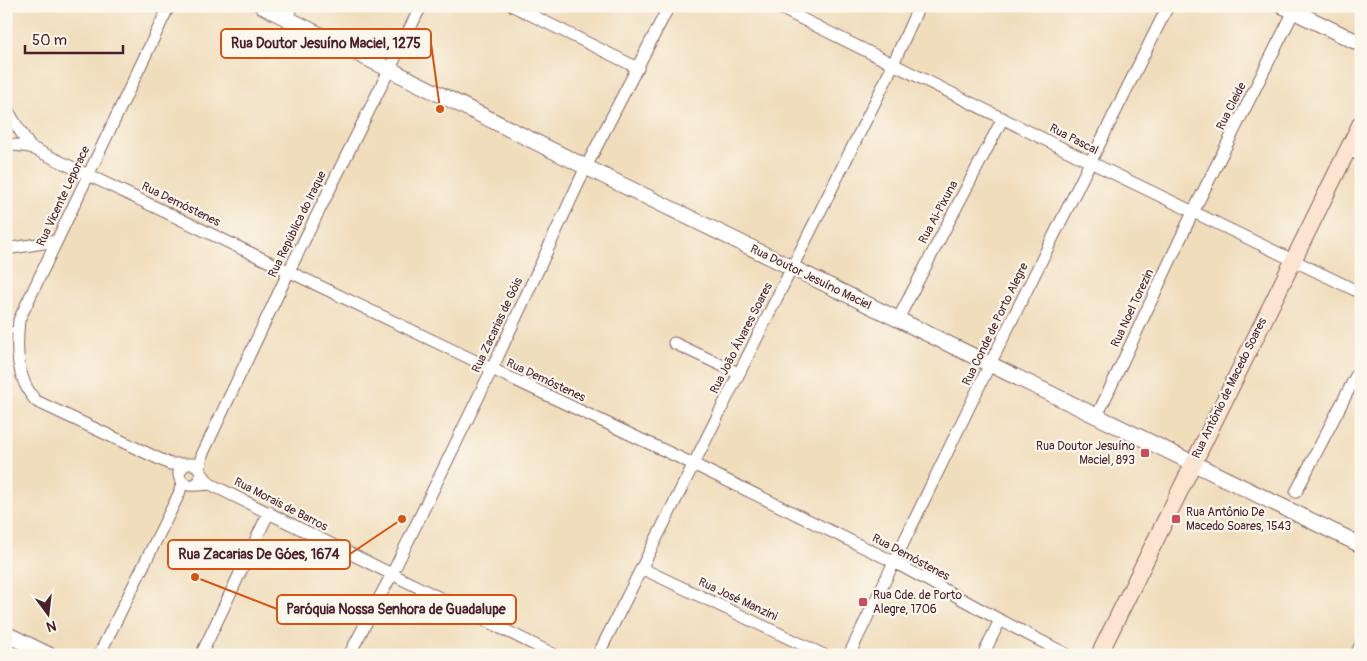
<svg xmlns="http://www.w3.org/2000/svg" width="1367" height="661" font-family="Pangolin,sans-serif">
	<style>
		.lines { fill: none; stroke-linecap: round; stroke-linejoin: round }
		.service-casing { stroke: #84625e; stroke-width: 8 }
		.minor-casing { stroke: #84625e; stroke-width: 13 }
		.tertiary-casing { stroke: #84625e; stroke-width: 17 }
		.secondary-casing { stroke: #84625e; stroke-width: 18 }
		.service { stroke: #fff; stroke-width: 5.5 }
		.minor { stroke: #fff; stroke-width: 11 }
		.tertiary { stroke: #fff; stroke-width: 15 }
		.secondary { stroke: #fde4d1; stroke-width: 16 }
		.poi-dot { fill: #d1495b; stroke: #fbf7ec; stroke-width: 2 }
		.labels { text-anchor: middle; stroke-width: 4.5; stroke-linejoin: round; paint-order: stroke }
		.street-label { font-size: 12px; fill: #4a1f2b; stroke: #fbf7ec }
		.poi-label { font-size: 12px; fill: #4a1f2b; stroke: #fbf7ec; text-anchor: start }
		.leader { fill: none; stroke: #d8530f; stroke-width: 2 }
		.callout-dot { fill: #d8530f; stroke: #fbf7ec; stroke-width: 2 }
		.callout { fill: #fbf7ec; stroke: #d8530f; stroke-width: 2 }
		.callout-label { font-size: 14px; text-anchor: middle; font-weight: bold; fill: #4a1f2b }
	</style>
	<rect width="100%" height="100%" fill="#fbf7ec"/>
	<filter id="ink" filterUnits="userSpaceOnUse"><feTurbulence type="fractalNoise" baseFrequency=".02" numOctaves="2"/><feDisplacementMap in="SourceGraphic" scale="10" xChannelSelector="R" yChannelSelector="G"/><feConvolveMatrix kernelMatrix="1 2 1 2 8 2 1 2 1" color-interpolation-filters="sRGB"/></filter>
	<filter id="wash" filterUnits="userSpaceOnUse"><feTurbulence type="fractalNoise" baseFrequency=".0096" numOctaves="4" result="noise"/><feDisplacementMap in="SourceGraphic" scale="20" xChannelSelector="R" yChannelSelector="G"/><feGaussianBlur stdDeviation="1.12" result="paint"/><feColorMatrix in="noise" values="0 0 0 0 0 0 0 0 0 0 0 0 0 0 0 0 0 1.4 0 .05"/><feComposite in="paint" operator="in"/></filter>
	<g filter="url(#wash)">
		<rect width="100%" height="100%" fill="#f0ddbc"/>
	</g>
	<g filter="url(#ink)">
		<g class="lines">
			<defs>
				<path id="service" d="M6,334L19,326"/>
				<path id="minor" d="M169,6L19,320C16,349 16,379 36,401L170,464H186
					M513,6L638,68
					M776,6L1090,162L1361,293
					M286,18L292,6
					M6,108L30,147
					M6,144L30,147L492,369L693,464L894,562L1000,620L1068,655
					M1348,149L1361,156
					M6,249L56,241
					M898,319L1003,118
					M674,343L738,373
					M1097,416L1193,212L1294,11
					M200,468L202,455L289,271L421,6
					M202,474L210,484L555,655
					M194,485L200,481L201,471L195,464H186L179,471C178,490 197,485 210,484
					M1296,492L1361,366
					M641,568L824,655
					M99,655L179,494L182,483
					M201,655L269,512
					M349,655L392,574L492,369L586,167L669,6
					M598,655L885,82L919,6
					M849,655L990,364L1168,6
					M983,655L1000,620
					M1356,655L1361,644"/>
				<path id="tertiary" d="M262,6L606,177L1361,545
					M1283,6L1361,44
					M6,634L49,655"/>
				<path id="secondary" d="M1099,655L1361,123"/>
			</defs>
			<use href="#service" class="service-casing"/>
			<use href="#minor" class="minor-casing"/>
			<use href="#tertiary" class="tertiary-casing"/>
			<use href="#secondary" class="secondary-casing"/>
			<use href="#service" class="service"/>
			<use href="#minor" class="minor"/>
			<use href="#tertiary" class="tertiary"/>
			<use href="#secondary" class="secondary"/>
		</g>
	</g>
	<g class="poi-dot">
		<rect x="1140" y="448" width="10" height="10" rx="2.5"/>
		<rect x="1171" y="514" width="10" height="10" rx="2.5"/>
		<rect x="858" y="597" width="10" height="10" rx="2.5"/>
	</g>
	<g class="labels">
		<g class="street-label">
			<text transform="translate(1231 106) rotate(-63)" y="4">Rua Cleide</text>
			<text transform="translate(1074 139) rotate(27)" y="4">Rua Pascal</text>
			<text transform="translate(63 196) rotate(-65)" y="4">Rua Vicente Leporace</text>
			<text transform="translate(181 204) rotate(26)" y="4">Rua Demóstenes</text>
			<text transform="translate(938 212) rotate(-62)" y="4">Rua Ai-Pixuna</text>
			<text transform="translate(297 224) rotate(-64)" y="4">Rua República do Iraque</text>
			<text transform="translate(811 277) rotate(26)" y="4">Rua Doutor Jesuíno Maciel</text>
			<text transform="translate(1132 308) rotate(-65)" y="4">Rua Noel Torezin</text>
			<text transform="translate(995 324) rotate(-64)" y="4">Rua Conde de Porto Alegre</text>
			<text transform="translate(497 325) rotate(-65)" y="4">Rua Zacarias de Góis</text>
			<text transform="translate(741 338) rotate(-63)" y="4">Rua João Álvares Soares</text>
			<text transform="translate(546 380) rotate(25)" y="4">Rua Demóstenes</text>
			<text transform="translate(1229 388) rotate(-64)" y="4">Rua Antônio de Macedo Soares</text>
			<text transform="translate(281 504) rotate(27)" y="4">Rua Morais de Barros</text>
			<text transform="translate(911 557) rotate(28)" y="4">Rua Demóstenes</text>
			<text transform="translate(738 599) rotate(25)" y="4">Rua José Manzini</text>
		</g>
		<g class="poi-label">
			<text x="1135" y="450" text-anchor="end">Rua Doutor Jesuíno<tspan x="1135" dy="14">Maciel, 893</tspan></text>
			<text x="1186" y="516">Rua Antônio De<tspan x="1186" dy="14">Macedo Soares, 1543</tspan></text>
			<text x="873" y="599">Rua Cde. de Porto<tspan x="873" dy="14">Alegre, 1706</tspan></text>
		</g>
	</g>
	<path class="leader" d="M440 109L431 43M402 519L350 554M195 577L277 609"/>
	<g class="callout-dot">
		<circle cx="440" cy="109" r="5"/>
		<circle cx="402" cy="519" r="5"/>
		<circle cx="195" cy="577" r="5"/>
	</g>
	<g class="callout">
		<rect x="221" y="29" width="210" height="29" rx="5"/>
		<rect x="168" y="540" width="182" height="29" rx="5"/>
		<rect x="277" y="595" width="239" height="29" rx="5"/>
	</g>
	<g class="callout-label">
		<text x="326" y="48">Rua Doutor Jesuíno Maciel, 1275</text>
		<text x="259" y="559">Rua Zacarias De Góes, 1674</text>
		<text x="396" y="614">Paróquia Nossa Senhora de Guadalupe</text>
	</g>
	<rect width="1367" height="661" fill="none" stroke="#fbf7ec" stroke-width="25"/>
	<g transform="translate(48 614) rotate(165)" stroke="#fbf7ec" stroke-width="4" paint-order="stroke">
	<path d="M0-4L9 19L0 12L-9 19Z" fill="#4a1f2b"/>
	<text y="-8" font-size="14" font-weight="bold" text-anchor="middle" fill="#4a1f2b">N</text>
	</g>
	<path d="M25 45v8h98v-8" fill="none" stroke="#4a1f2b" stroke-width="2.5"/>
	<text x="32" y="45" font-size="15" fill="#4a1f2b" stroke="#fbf7ec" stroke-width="4" paint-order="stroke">50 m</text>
</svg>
